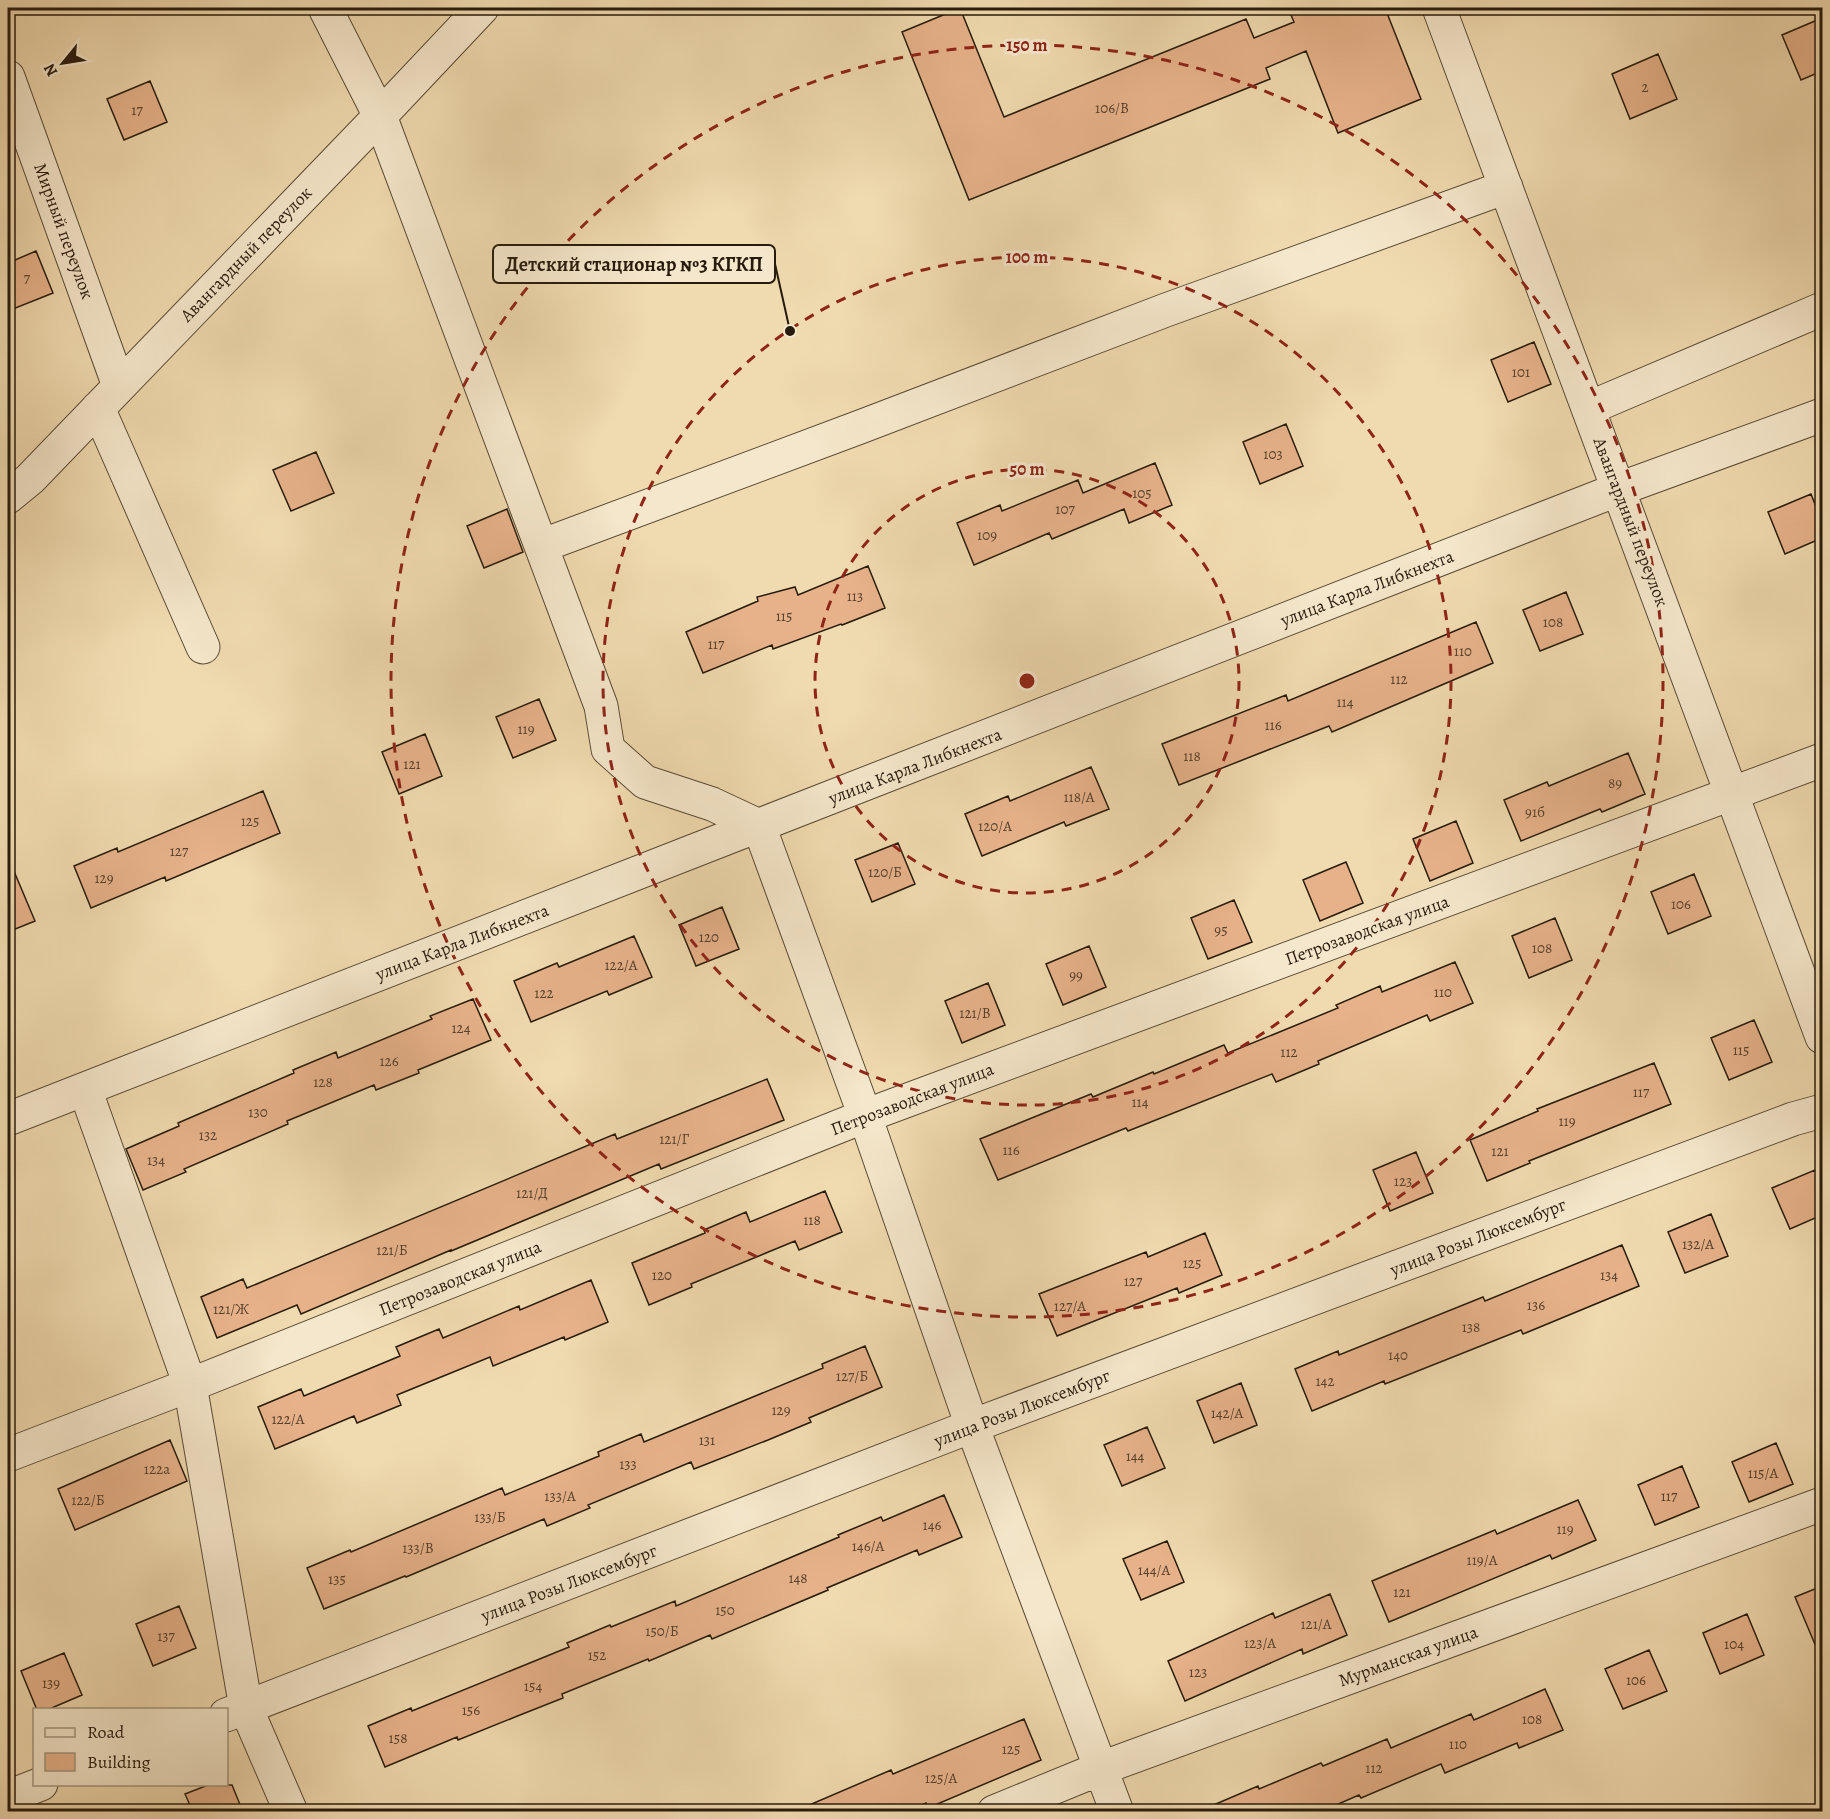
<svg xmlns="http://www.w3.org/2000/svg" width="1830" height="1819" font-family="Alegreya,serif">
	<style>
		.building { fill: #e7b28a; stroke: #271b0d; stroke-width: 1.5 }
		.lines { fill: none; stroke-linecap: round; stroke-linejoin: round }
		.minor-casing { stroke: #594b36; stroke-width: 35 }
		.minor { stroke: #f5e7cb; stroke-width: 33 }
		.ring { fill: none; stroke: #8f2418; stroke-width: 3; stroke-dasharray: 10 8 }
		.labels { text-anchor: middle; stroke-width: 6; stroke-linejoin: round; paint-order: stroke }
		.number-label { font-size: 15px; fill: #57412c }
		.street-label { font-size: 18px; fill: #271b0d; stroke: #f5e7cb }
		.centre { fill: #8f2418; stroke: #f5e7cb; stroke-width: 3 }
		.ring-label { font-size: 18px; text-anchor: middle; font-weight: bold; fill: #8f2418; stroke: #f5e7cb; stroke-width: 6; stroke-linejoin: round; paint-order: stroke }
		.leader { fill: none; stroke: #271b0d; stroke-width: 2 }
		.callout-dot { fill: #271b0d; stroke: #f5e7cb; stroke-width: 2 }
		.callout { fill: #f5e7cb; stroke: #271b0d; stroke-width: 2 }
		.callout-label { font-size: 20px; text-anchor: middle; font-weight: bold; fill: #271b0d }
	</style>
	<rect width="100%" height="100%" fill="#f0daaf"/>
	<filter id="stains"><feTurbulence type="fractalNoise" baseFrequency=".00333" numOctaves="4"/><feColorMatrix values="0 0 0 0 .2 0 0 0 0 .09 0 0 0 0 .02 0 0 0 .5 -.17"/></filter>
	<radialGradient id="worn" r=".72"><stop offset=".6" stop-color="#630" stop-opacity="0"/><stop offset="1" stop-color="#630" stop-opacity=".3"/></radialGradient>
	<path class="building" d="M960,8L1004,117L1246,19L1254,38L1294,22L1288,8H1385L1421,99L1338,133L1306,51L1266,68L1270,79L969,200L902,32Z
		M1822,18V71L1801,80L1782,35Z
		M1658,54L1677,99L1630,119L1612,74Z
		M150,81L167,122L124,140L107,99Z
		M36,251L53,293L8,311V263Z
		M1534,342L1551,384L1508,402L1491,360Z
		M1286,424L1303,466L1260,484L1243,442Z
		M316,452L334,493L291,511L273,470Z
		M1155,463L1172,505L1129,523L1124,509L1052,539L1049,533L974,565L957,523L1000,505L1002,511L1078,480L1083,493Z
		M1811,494L1822,522V538L1785,554L1768,512Z
		M507,509L523,552L484,568L467,526Z
		M868,566L885,608L842,625L841,624L773,649L772,645L703,673L686,632L758,601L757,597L795,587L798,595Z
		M1566,592L1583,634L1540,651L1523,610Z
		M1476,622L1493,663L1332,732L1329,726L1179,785L1162,744L1286,695L1288,701Z
		M539,699L556,740L513,758L496,717Z
		M425,734L442,776L399,794L382,752Z
		M1628,753L1645,794L1602,812L1600,809L1521,841L1504,800L1547,782L1549,786Z
		M1091,767L1109,809L1066,826L1064,822L982,856L965,814L1008,796L1010,801Z
		M263,791L280,833L166,881L165,877L91,908L74,866L117,848L118,852Z
		M1456,821L1473,863L1430,881L1413,839Z
		M898,843L915,884L872,902L855,860Z
		M8,857L35,921L8,932Z
		M1346,862L1363,903L1320,921L1303,880Z
		M1694,874L1711,916L1668,934L1651,892Z
		M1234,900L1252,942L1208,959L1191,918Z
		M722,907L739,949L696,966L679,925Z
		M1555,918L1572,960L1529,978L1512,936Z
		M634,936L652,977L609,995L607,991L531,1022L514,981L557,963L559,967Z
		M1089,946L1106,987L1063,1005L1046,964Z
		M1455,962L1473,1003L1430,1021L1427,1015L1318,1061L1319,1064L1276,1082L1272,1074L1128,1131L1126,1128L998,1180L980,1139L1091,1094L1093,1097L1153,1072L1154,1074L1224,1045L1228,1053L1338,1008L1336,1005L1380,986L1382,992Z
		M988,983L1005,1025L962,1043L945,1001Z
		M473,999L491,1040L418,1070L419,1073L376,1090L374,1085L287,1121L288,1124L184,1169L186,1172L143,1190L126,1149L179,1126L178,1123L294,1073L293,1070L336,1052L338,1058L432,1019L430,1016Z
		M1754,1020L1772,1062L1729,1080L1711,1038Z
		M1654,1063L1671,1104L1529,1161L1530,1163L1487,1181L1470,1140L1538,1111L1537,1109Z
		M767,1079L784,1120L661,1169L659,1164L451,1251V1250L301,1314L297,1305L217,1338L201,1297L243,1279L247,1288L615,1134L617,1139Z
		M1416,1152L1433,1193L1390,1211L1373,1170Z
		M1815,1170L1822,1187V1215L1790,1229L1772,1188Z
		M825,1191L842,1232L799,1250L795,1241L691,1284L692,1287L649,1305L632,1263L705,1233L704,1230L746,1212L750,1222Z
		M1711,1214L1728,1256L1685,1273L1668,1232Z
		M1205,1233L1222,1275L1179,1293L1177,1288L1057,1336L1039,1294L1146,1252L1148,1257Z
		M1622,1245L1639,1286L1523,1334L1521,1330L1385,1384L1384,1381L1312,1411L1295,1369L1338,1351L1339,1355L1483,1297L1485,1301Z
		M591,1280L608,1322L565,1340L564,1337L493,1366L490,1357L397,1395L401,1405L357,1423L354,1416L275,1449L258,1407L301,1389L304,1396L400,1356L396,1347L439,1329L443,1338L519,1306L520,1310Z
		M865,1346L882,1387L809,1418L811,1422L768,1440L694,1469L691,1462L588,1505L590,1508L547,1526L544,1519L406,1577L405,1576L324,1609L307,1568L350,1550L351,1552L502,1488L505,1495L599,1456L598,1452L641,1434L644,1442L823,1368L822,1364Z
		M1241,1383L1257,1425L1214,1443L1197,1401Z
		M1147,1427L1165,1468L1122,1486L1104,1445Z
		M170,1440L187,1481L75,1530L58,1489Z
		M1776,1443L1793,1484L1749,1502L1732,1462Z
		M1682,1466L1699,1507L1655,1525L1638,1485Z
		M944,1495L962,1537L919,1555L917,1550L827,1588L828,1590L712,1639L710,1635L649,1661L648,1659L562,1694L563,1698L520,1715L458,1740L457,1737L385,1767L368,1726L411,1708L412,1711L569,1647L567,1643L610,1625L611,1627L675,1601L676,1606L839,1537L838,1535L881,1517L883,1521Z
		M1578,1500L1596,1540L1552,1559L1550,1555L1389,1622L1372,1581L1495,1530L1497,1534Z
		M1167,1541L1184,1582L1141,1600L1123,1559Z
		M1822,1586V1661L1795,1597Z
		M1330,1594L1347,1635L1303,1654L1302,1649L1185,1701L1168,1661L1273,1613L1275,1618Z
		M179,1606L196,1648L153,1666L136,1624Z
		M1747,1614L1764,1655L1720,1674L1703,1633Z
		M1649,1650L1667,1691L1623,1709L1605,1669Z
		M64,1653L82,1695L47,1710H37L21,1671Z
		M1545,1689L1563,1730L1519,1748L1517,1743L1445,1773L1441,1764L1361,1798L1359,1795L1320,1812H1197L1258,1786L1259,1789L1321,1763L1323,1766L1387,1739L1391,1748L1471,1714L1474,1720Z
		M1024,1719L1041,1760L928,1808L926,1803L906,1812H793L891,1770L893,1774Z
		M208,1785H232L243,1812H193L185,1794Z"/>
	<g class="lines">
		<defs>
			<path id="minor" d="M325,8L380,116L601,706L608,749L645,782L712,804L759,826L865,1116L972,1426L1117,1812
				M1439,8L1822,1037
				M8,77L119,386
				M98,408L203,647
				M1589,408L1822,309
				M8,497L30,479L380,116L482,8
				M541,546L860,427L1166,310L1506,187
				M85,1089L190,1385L246,1708L291,1812
				M8,1119L1619,489L1822,415
				M8,1455L190,1385L865,1116L1822,760
				M226,1715L972,1426L1793,1119L1822,1111
				M8,1797L41,1784
				M994,1812L1099,1769L1822,1504"/>
		</defs>
		<use href="#minor" class="minor-casing"/>
		<use href="#minor" class="minor"/>
	</g>
	<g class="ring">
		<circle cx="1027" cy="681" r="212"/>
		<circle cx="1027" cy="681" r="424"/>
		<circle cx="1027" cy="681" r="636"/>
	</g>
	<g class="labels">
		<g class="number-label">
			<text x="1645" y="92">2</text>
			<text x="1112" y="113">106/В</text>
			<text x="137" y="115">17</text>
			<text x="27" y="283">7</text>
			<text x="1521" y="377">101</text>
			<text x="1273" y="459">103</text>
			<text x="1142" y="498">105</text>
			<text x="1065" y="514">107</text>
			<text x="987" y="540">109</text>
			<text x="855" y="601">113</text>
			<text x="784" y="621">115</text>
			<text x="1553" y="627">108</text>
			<text x="716" y="649">117</text>
			<text x="1463" y="656">110</text>
			<text x="1399" y="684">112</text>
			<text x="1345" y="707">114</text>
			<text x="1273" y="730">116</text>
			<text x="526" y="734">119</text>
			<text x="1192" y="761">118</text>
			<text x="412" y="769">121</text>
			<text x="1615" y="788">89</text>
			<text x="1079" y="802">118/А</text>
			<text x="1535" y="817">91б</text>
			<text x="250" y="826">125</text>
			<text x="995" y="831">120/А</text>
			<text x="179" y="856">127</text>
			<text x="885" y="877">120/Б</text>
			<text x="104" y="883">129</text>
			<text x="1681" y="909">106</text>
			<text x="1221" y="935">95</text>
			<text x="709" y="942">120</text>
			<text x="1542" y="953">108</text>
			<text x="621" y="970">122/А</text>
			<text x="1076" y="980">99</text>
			<text x="1443" y="997">110</text>
			<text x="544" y="998">122</text>
			<text x="975" y="1018">121/В</text>
			<text x="461" y="1033">124</text>
			<text x="1741" y="1055">115</text>
			<text x="1289" y="1057">112</text>
			<text x="389" y="1066">126</text>
			<text x="323" y="1087">128</text>
			<text x="1641" y="1097">117</text>
			<text x="1140" y="1107">114</text>
			<text x="258" y="1117">130</text>
			<text x="1567" y="1126">119</text>
			<text x="208" y="1140">132</text>
			<text x="674" y="1144">121/Г</text>
			<text x="1011" y="1155">116</text>
			<text x="1500" y="1156">121</text>
			<text x="156" y="1165">134</text>
			<text x="1403" y="1186">123</text>
			<text x="532" y="1198">121/Д</text>
			<text x="812" y="1225">118</text>
			<text x="1698" y="1249">132/А</text>
			<text x="392" y="1255">121/Б</text>
			<text x="1192" y="1268">125</text>
			<text x="662" y="1280">120</text>
			<text x="1609" y="1280">134</text>
			<text x="1133" y="1286">127</text>
			<text x="1536" y="1310">136</text>
			<text x="1070" y="1311">127/А</text>
			<text x="231" y="1314">121/Ж</text>
			<text x="1471" y="1332">138</text>
			<text x="1398" y="1360">140</text>
			<text x="852" y="1381">127/Б</text>
			<text x="1325" y="1386">142</text>
			<text x="781" y="1415">129</text>
			<text x="1227" y="1418">142/А</text>
			<text x="288" y="1424">122/А</text>
			<text x="707" y="1445">131</text>
			<text x="1135" y="1461">144</text>
			<text x="628" y="1469">133</text>
			<text x="157" y="1474">122а</text>
			<text x="1763" y="1478">115/А</text>
			<text x="560" y="1501">133/А</text>
			<text x="1669" y="1501">117</text>
			<text x="88" y="1505">122/Б</text>
			<text x="490" y="1522">133/Б</text>
			<text x="932" y="1530">146</text>
			<text x="1565" y="1534">119</text>
			<text x="868" y="1551">146/А</text>
			<text x="418" y="1553">133/В</text>
			<text x="1482" y="1565">119/А</text>
			<text x="1154" y="1575">144/А</text>
			<text x="798" y="1583">148</text>
			<text x="337" y="1584">135</text>
			<text x="1402" y="1597">121</text>
			<text x="725" y="1615">150</text>
			<text x="1316" y="1629">121/А</text>
			<text x="662" y="1636">150/Б</text>
			<text x="166" y="1641">137</text>
			<text x="1260" y="1648">123/А</text>
			<text x="1734" y="1649">104</text>
			<text x="597" y="1660">152</text>
			<text x="1198" y="1677">123</text>
			<text x="1636" y="1685">106</text>
			<text x="51" y="1688">139</text>
			<text x="533" y="1691">154</text>
			<text x="471" y="1715">156</text>
			<text x="1532" y="1724">108</text>
			<text x="398" y="1743">158</text>
			<text x="1458" y="1749">110</text>
			<text x="1011" y="1754">125</text>
			<text x="1374" y="1773">112</text>
			<text x="941" y="1783">125/А</text>
		</g>
		<g class="street-label">
			<text transform="translate(64 231) rotate(70)" y="6">Мирный переулок</text>
			<text transform="translate(246 254) rotate(-46)" y="6">Авангардный переулок</text>
			<text transform="translate(1631 522) rotate(69)" y="6">Авангардный переулок</text>
			<text transform="translate(1367 588) rotate(-21)" y="6">улица Карла Либкнехта</text>
			<text transform="translate(915 766) rotate(-21)" y="6">улица Карла Либкнехта</text>
			<text transform="translate(1367 930) rotate(-20)" y="6">Петрозаводская улица</text>
			<text transform="translate(462 942) rotate(-21)" y="6">улица Карла Либкнехта</text>
			<text transform="translate(912 1099) rotate(-21)" y="6">Петрозаводская улица</text>
			<text transform="translate(1478 1237) rotate(-21)" y="6">улица Розы Люксембург</text>
			<text transform="translate(460 1278) rotate(-22)" y="6">Петрозаводская улица</text>
			<text transform="translate(1022 1408) rotate(-21)" y="6">улица Розы Люксембург</text>
			<text transform="translate(569 1583) rotate(-21)" y="6">улица Розы Люксембург</text>
			<text transform="translate(1408 1656) rotate(-20)" y="6">Мурманская улица</text>
		</g>
	</g>
	<circle cx="1027" cy="681" r="9" class="centre"/>
	<g class="ring-label">
		<text x="1027" y="51">150 m</text>
		<text x="1027" y="263">100 m</text>
		<text x="1027" y="475">50 m</text>
	</g>
	<path class="leader" d="M790 331L775 264"/>
	<circle class="callout-dot" cx="790" cy="331" r="6"/>
	<rect class="callout" x="493" y="245" width="282" height="38" rx="6"/>
	<g class="callout-label">
		<text x="634" y="271">Детский стационар №3 КГКП</text>
	</g>
	<rect width="1830" height="1819" fill="none" stroke="#f0daaf" stroke-width="30"/>
	<rect x="9" y="9" width="1812" height="1801" fill="none" stroke="#271b0d" stroke-width="3"/>
	<rect x="15" y="15" width="1800" height="1789" fill="none" stroke="#271b0d" stroke-width="1.5"/>
	<rect x="33" y="1708" width="195" height="78" fill="#f5e7cb" stroke="#a3957f" stroke-width="1.5"/>
	<rect x="45" y="1728" width="30" height="9" fill="#f5e7cb" stroke="#a3957f" stroke-width="1.5"/>
	<text x="87" y="1738" font-size="18" fill="#271b0d">Road</text>
	<rect x="45" y="1753" width="30" height="18" fill="#e7b28a" stroke="#a3957f" stroke-width="1.5"/>
	<text x="87" y="1768" font-size="18" fill="#271b0d">Building</text>
	<g transform="translate(63 63) rotate(240)" stroke="#f5e7cb" stroke-width="4.5" paint-order="stroke">
	<path d="M0-4.5L10 22L0 15L-10 22Z" fill="#271b0d"/>
	<text y="-9" font-size="16" font-weight="bold" text-anchor="middle" fill="#271b0d">N</text>
	</g>
	<rect width="100%" height="100%" filter="url(#stains)"/>
	<rect width="100%" height="100%" fill="url(#worn)"/>
</svg>
